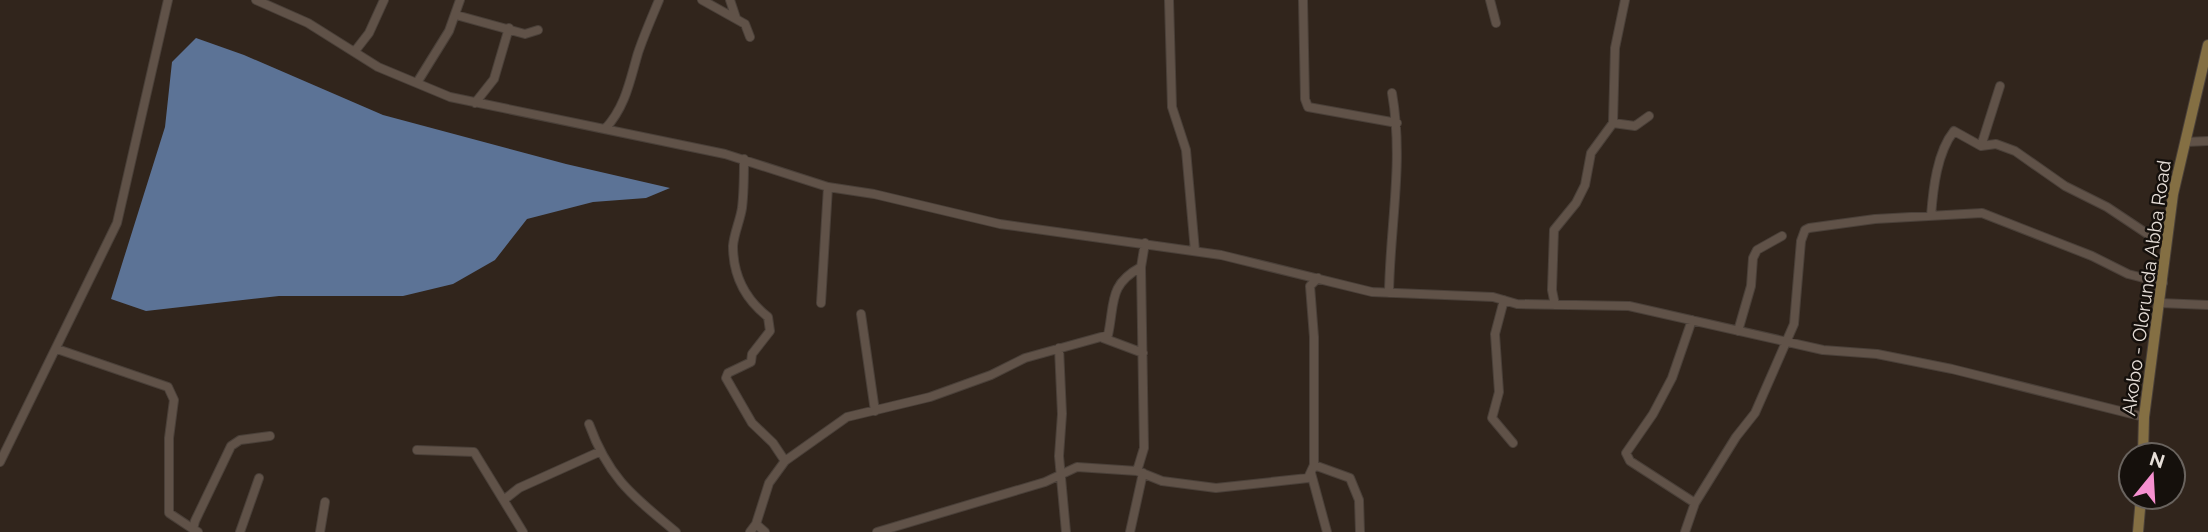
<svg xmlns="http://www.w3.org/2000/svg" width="2208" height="532" font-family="Raleway,sans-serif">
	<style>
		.water { fill: #5c7396 }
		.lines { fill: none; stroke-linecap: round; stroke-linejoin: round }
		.street-casing { stroke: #4a4039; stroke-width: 10 }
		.secondary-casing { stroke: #4a4039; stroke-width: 12 }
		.street { stroke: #605248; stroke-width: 8 }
		.secondary { stroke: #846f43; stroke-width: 10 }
		.labels { text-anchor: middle; stroke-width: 5; stroke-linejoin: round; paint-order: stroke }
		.street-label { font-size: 19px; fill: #e7dfd9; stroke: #15100c }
	</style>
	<rect width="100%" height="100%" fill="#31251c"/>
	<path class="water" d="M196,38L244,55L383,115L566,164L670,188L646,198L593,202L527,219L495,260L453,284L403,296H279L146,311L111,299L165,127L172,62Z"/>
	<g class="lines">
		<defs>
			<path id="street" d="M256,0L308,23L378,67L450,97L725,154L828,187L874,194L1000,224L1221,255L1372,292L1493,297L1517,304L1629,306L1823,350L1877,354L1952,369L2144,417
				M702,0L745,24L750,37
				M730,0L736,18
				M1169,0L1172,107L1186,150L1195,251
				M1303,0L1305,99L1308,107L1397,123
				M1490,0L1496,23
				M456,15L525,34L538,30
				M355,51L369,33L384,0
				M418,81L449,31L460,0
				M475,103L494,79L509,28
				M1613,123L1635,126L1649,116
				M605,129C626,106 630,80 638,53C644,35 652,17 659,0
				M2186,142L2208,141
				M1981,146L2000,86
				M744,159C744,175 744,192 742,208C740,221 734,233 733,246C733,276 745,299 768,317L770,331L752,354L751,362L728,373L726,378L752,423L773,443L785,461
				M1931,216C1933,189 1937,152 1954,131L1981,146L1996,144L2015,151L2065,186L2107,207L2167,247
				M1389,293C1390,225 1404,162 1392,93
				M1504,300L1495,334L1499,392L1492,418L1513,443
				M821,303L828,187
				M2160,303L2208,305
				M1555,305L1552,290L1554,230L1576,203L1585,185L1591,153L1613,123L1615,48L1625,0
				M861,314L875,411
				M1692,320L1672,378L1653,414L1626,453L1630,461L1695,503
				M1738,331L1751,286L1753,258L1757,250L1782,236
				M1103,338L1143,353
				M1059,348L1062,414L1059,456L1066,532
				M57,349L168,387L174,400L169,438V513L193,529
				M589,424C609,479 633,496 676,532
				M417,450L474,452L523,532
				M0,462L117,223L168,0
				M1314,465L1350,478L1359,500L1360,532
				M1137,471L1144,448L1141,267
				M1311,473L1327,532
				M505,499L519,488L599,452
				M756,524L765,532
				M198,532L193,529L195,521L231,446L240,440L270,436
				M240,532L259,478
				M320,532L325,502
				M750,532L756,524L769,483L785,461L847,417L930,397L991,375L1025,358L1108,335C1115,303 1108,285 1141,267L1145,243
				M877,532L1045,482L1077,467L1137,471L1162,481L1216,488L1308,478L1314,465V337L1310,286L1318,278
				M1130,532L1143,473
				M1685,532L1695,503L1736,437L1755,413L1794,324L1801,241L1805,230L1809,228L1875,219L1982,213L2092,256L2128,274L2163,283"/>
			<path id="secondary" d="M2143,455L2144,417L2173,194L2208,45
				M2138,532L2141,497"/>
		</defs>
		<use href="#street" class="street-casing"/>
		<use href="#secondary" class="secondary-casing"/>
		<use href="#street" class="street"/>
		<use href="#secondary" class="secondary"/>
	</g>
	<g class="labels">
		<g class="street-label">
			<text transform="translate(2146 288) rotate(-82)" y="7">Akobo - Olorunda Abba Road</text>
		</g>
	</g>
	<g transform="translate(2152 476) rotate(18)"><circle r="33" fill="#15100c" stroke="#69635e" stroke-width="2"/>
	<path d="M0-5L12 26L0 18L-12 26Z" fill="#f690d0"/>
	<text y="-10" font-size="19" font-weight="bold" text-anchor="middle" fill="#e7dfd9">N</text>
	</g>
</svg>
